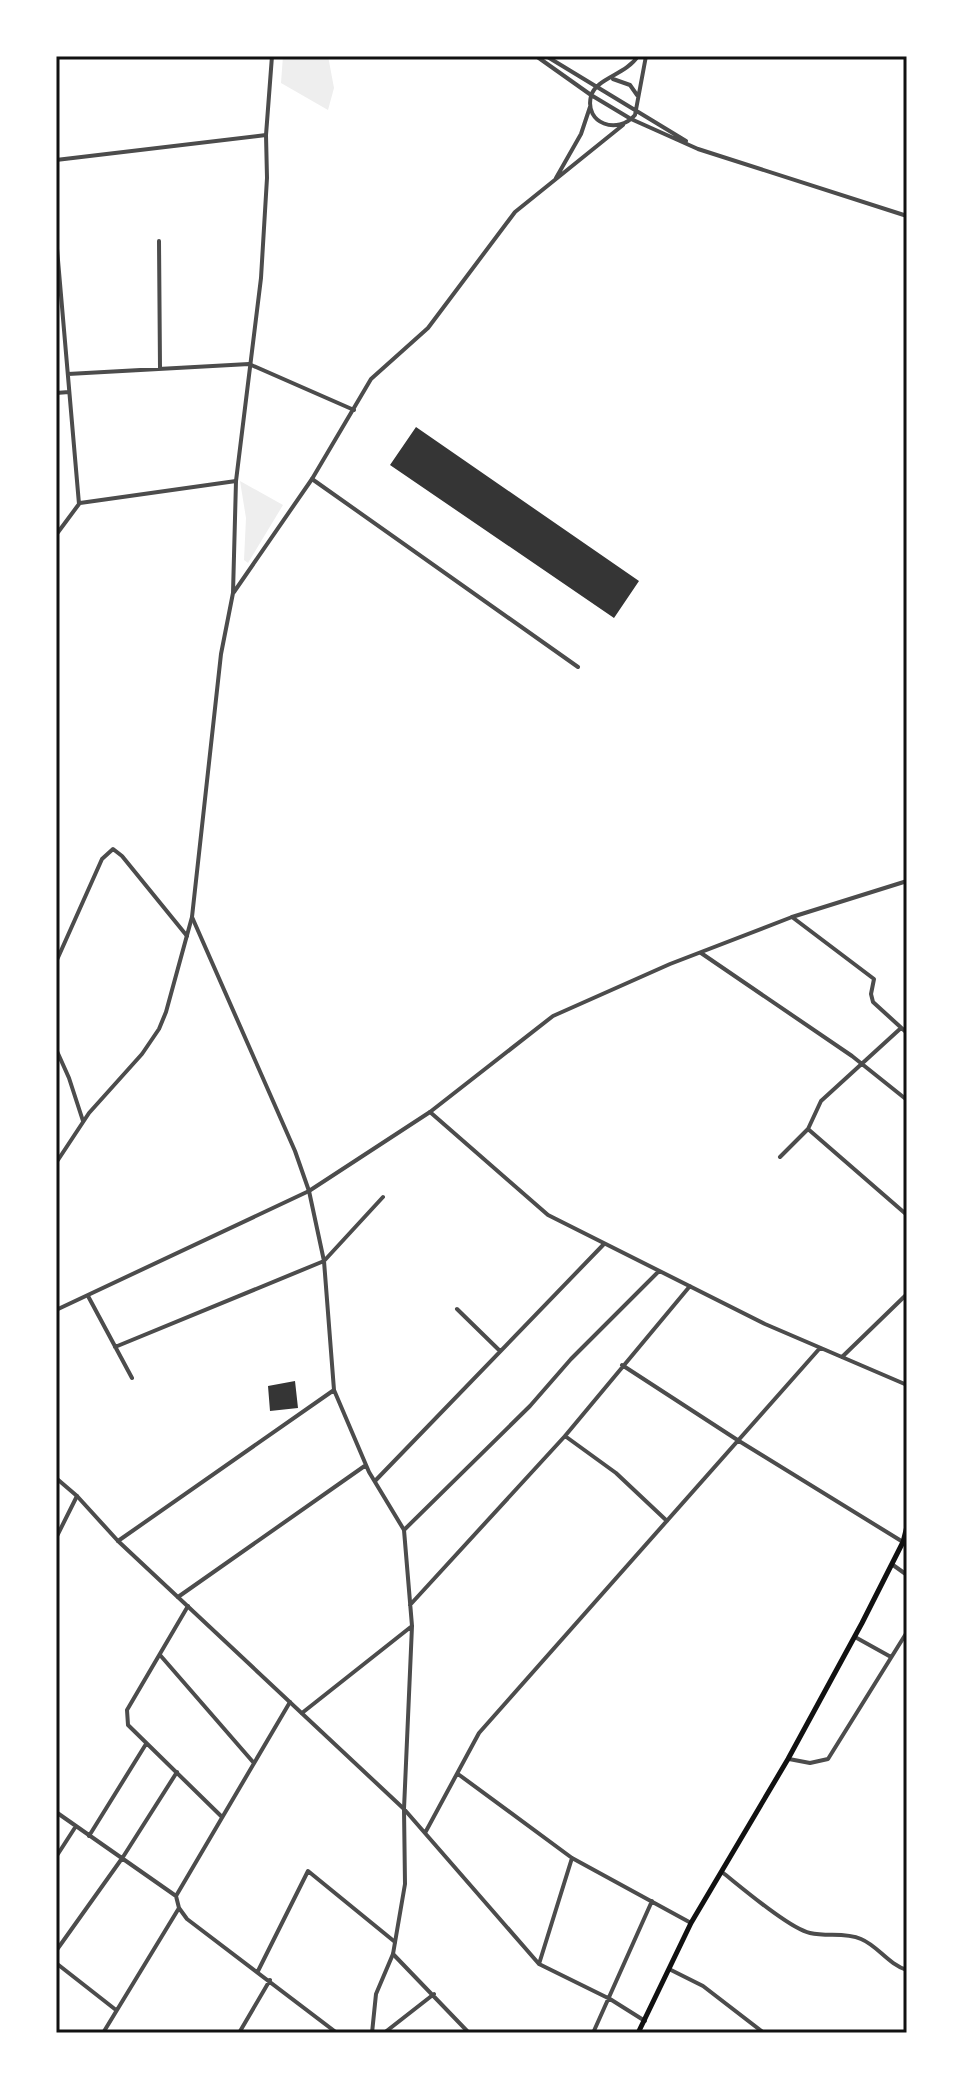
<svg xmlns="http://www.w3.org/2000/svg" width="963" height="2089" font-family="'Roboto Serif',serif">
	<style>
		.green { fill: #eee }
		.building { fill: #353535 }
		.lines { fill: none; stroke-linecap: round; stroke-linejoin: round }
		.minor { stroke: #4c4c4c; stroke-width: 4 }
		.tertiary { stroke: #4c4c4c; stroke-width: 4 }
		.secondary { stroke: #111; stroke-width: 5 }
		.neatline { fill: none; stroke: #111; stroke-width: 3 }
	</style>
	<rect width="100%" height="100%" fill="#fff"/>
	<path class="green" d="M283,56H328L334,88L328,110L281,83Z
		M240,481L283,505L248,563L244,560L246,518Z"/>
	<path class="building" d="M416,427L639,581L614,618L390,465Z
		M295,1381L298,1408L270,1411L268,1386Z"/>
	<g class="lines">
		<path class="minor" d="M56,160L266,135L272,56
			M56,237L79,504L56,535
			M159,241L160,368
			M68,374L249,364L354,410
			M56,393L69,392
			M312,479L578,667
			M80,503L236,481
			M192,917L295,1151L309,1191L324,1261L334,1390L369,1472L404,1530L412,1626L404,1809L539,1964L610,1999L645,2021
			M792,917L874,979L871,994L873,1002L907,1033
			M701,953L852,1056L907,1100
			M56,962L102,859L113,849L122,856L187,936
			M56,1049L69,1078L83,1121
			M430,1112L548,1215L765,1324L907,1385
			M808,1129L907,1215
			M780,1157L808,1129L821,1101L901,1028
			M88,1296L132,1378
			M457,1309L500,1351
			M115,1347L324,1261L383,1197
			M842,1357L907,1294
			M622,1365L739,1441L903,1542
			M565,1436L616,1473L667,1521
			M375,1481L604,1244
			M404,1530L530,1406L571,1359L659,1271
			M56,1538L77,1496
			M118,1541L334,1390
			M893,1565L907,1575
			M178,1597L366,1465
			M410,1605L565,1436L690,1286
			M188,1606L127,1710L128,1725L221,1816
			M855,1637L891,1657
			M160,1655L253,1762
			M302,1713L412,1626
			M789,1759L810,1763L828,1759L907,1632
			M458,1774L572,1858L691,1923
			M56,1812L176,1896L179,1908L187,1919L337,2033
			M425,1833L479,1733L820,1348
			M89,1836L146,1744
			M56,1857L76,1826
			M722,1872C741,1887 790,1929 810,1933C827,1937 845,1932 861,1939C878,1946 888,1964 907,1970
			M176,1896L290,1702
			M56,1951L123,1857L177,1772
			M393,1954L469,2033
			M56,1963L116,2010
			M539,1964L572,1858
			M669,1969L703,1986L764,2033
			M258,1971L308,1871L395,1942
			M103,2033L179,1908
			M239,2033L270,1980
			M384,2033L434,1994
			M593,2033L652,1901"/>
		<path class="tertiary" d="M536,56L591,95L631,119L698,149L907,216
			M546,56L686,141
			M638,56C626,75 596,78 591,96C584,124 618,135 635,115L646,56
			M613,79L630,85L637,95
			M556,178L581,134L590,107
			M234,592L312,479L371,379L428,328L515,212L623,125
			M56,1163L89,1113L142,1054L159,1029L166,1012L192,917L221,654L233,593L236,481L261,278L267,178L266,135
			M56,1310L309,1191L430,1112L553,1016L670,964L792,917L907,881
			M56,1478L77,1496L118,1541L404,1809L405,1884L393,1954L376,1994L372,2033"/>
		<path class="secondary" d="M638,2033L691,1923L788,1759L862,1623L903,1542L907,1526"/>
	</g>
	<rect width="963" height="2089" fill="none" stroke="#ffffff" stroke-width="116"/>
	<rect x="58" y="58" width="847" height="1973" class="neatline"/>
</svg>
